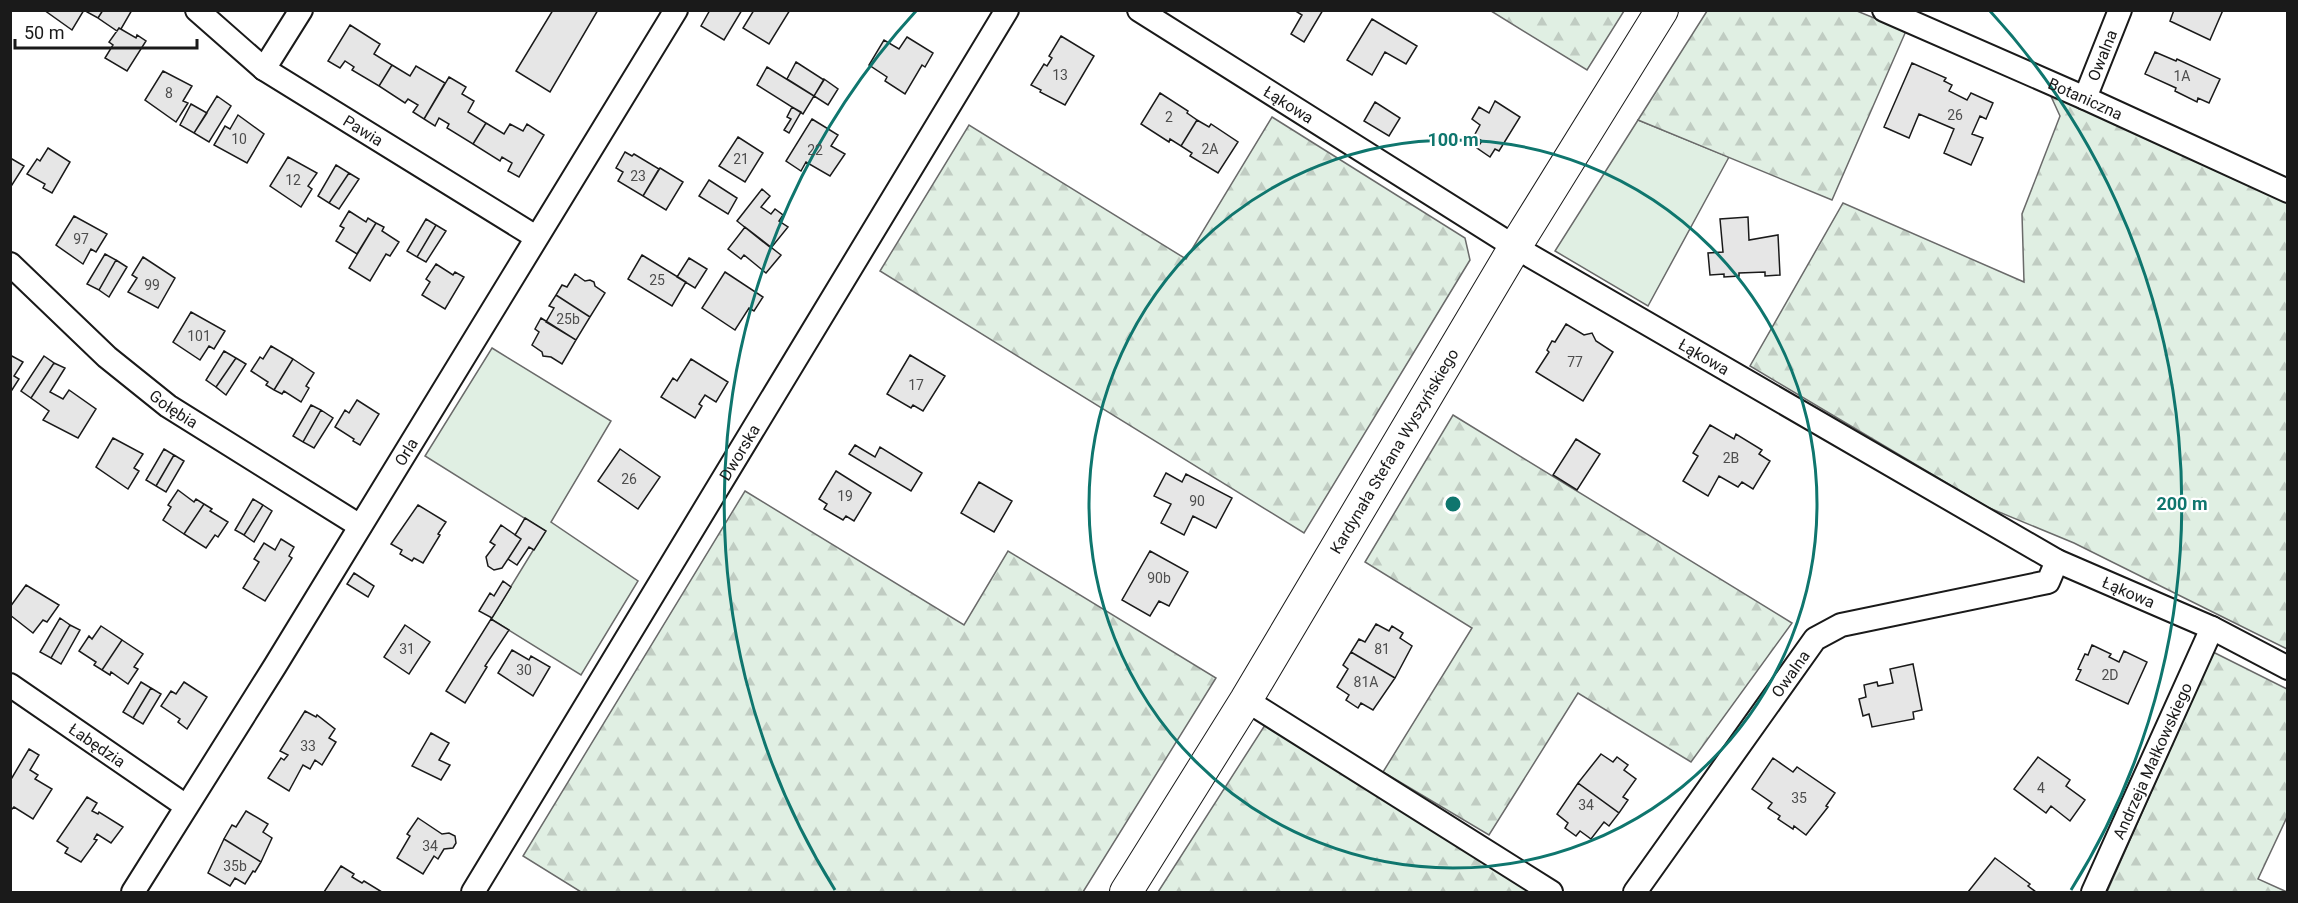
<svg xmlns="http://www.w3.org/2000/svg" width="2298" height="903" font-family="Roboto,sans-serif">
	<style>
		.grass { fill: #e0efe3; stroke: #6a6a6a; stroke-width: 1.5 }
		.forest { fill: url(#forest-firs); stroke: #6a6a6a; stroke-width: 1.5 }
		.building { fill: #e6e6e6; stroke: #1a1a1a; stroke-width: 1.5 }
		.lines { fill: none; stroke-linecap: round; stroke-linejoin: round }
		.street-casing { stroke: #1a1a1a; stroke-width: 26 }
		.secondary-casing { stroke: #1a1a1a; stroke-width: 34 }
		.street { stroke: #fff; stroke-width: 22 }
		.secondary { stroke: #fff; stroke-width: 32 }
		.ring { fill: none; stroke: #0f766e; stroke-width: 3 }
		.labels { text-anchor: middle; stroke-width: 4.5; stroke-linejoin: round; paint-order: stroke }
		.number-label { font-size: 14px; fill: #4d4d4d }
		.street-label { font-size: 16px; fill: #1a1a1a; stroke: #fff }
		.centre { fill: #0f766e; stroke: #fff; stroke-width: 3 }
		.ring-label { font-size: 18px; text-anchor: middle; font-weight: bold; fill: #0f766e; stroke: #fff; stroke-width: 4.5; stroke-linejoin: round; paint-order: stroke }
	</style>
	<defs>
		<pattern id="forest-firs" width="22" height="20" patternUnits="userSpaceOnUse" patternTransform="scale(1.5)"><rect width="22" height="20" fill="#e0efe3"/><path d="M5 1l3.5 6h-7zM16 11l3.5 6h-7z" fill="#c0ccc2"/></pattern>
	</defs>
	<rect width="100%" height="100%" fill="#fff"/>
	<path class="grass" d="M1638,120L1729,157L1648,306L1555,251Z
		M492,348L611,421L551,522L638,581L581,675L491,619L545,531L425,456Z"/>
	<path class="forest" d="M1491,11H1624L1587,70Z
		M1707,11H1857L1906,31L1832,200L1638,120Z
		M2049,92L2287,203V649L2074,543L1987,507L1750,366L1843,203L2024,282L2022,214L2060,116Z
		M1272,117L1465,238L1470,260L1304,533L880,271L969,125L1186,259Z
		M1453,415L1792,623L1691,762L1578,693L1489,835L1383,772L1472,628L1365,562Z
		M745,491L964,625L1008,551L1216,678L1083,892H581L523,856Z
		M2213,652L2287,689V817L2258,879L2287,892H2107Z
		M1265,725L1533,892H1158Z"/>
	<path class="building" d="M44,10H84L72,30Z
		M88,10H103L98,18L87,12Z
		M103,10H132L121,29L119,28L117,31L98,18Z
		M553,10H598L550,92L516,71Z
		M710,10H742L724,40L701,26Z
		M754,10H790L769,44L743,28Z
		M1294,10H1323L1304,42L1291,34L1302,15Z
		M2174,10H2223L2210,40L2170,21Z
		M1372,19L1417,46L1406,64L1385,52L1372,75L1347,60Z
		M350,25L380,44L374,54L392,65L379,86L352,70L354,67L345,61L340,68L328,61Z
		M119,28L136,38L137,35L146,41L127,71L105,58L113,45L109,42Z
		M1061,36L1094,56L1065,105L1040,92L1041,90L1031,85L1044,64L1047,66L1052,58L1049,56Z
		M907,37L933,53L925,67L922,65L905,94L885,81L887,77L869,65L884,40L899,49Z
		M2155,52L2176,61L2177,59L2220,79L2209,103L2198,98L2197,102L2175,91L2176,88L2145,74Z
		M796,62L824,80L814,96L787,79Z
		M1912,63L1946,78L1944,81L1952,85L1949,91L1967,100L1971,93L1993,103L1986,119L1980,116L1972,134L1983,138L1971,165L1944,153L1954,129L1919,114L1909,138L1884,127Z
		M392,65L410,76L416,66L445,83L424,119L413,112L418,105L408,99L405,103L379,86Z
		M767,67L814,96L803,114L757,85Z
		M163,71L192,86L183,101L188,103L176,122L145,100Z
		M449,77L466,87L462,94L474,101L468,112L486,123L473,144L447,128L449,124L439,118L435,126L424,119Z
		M824,79L838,89L828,105L814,96Z
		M1160,93L1188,111L1187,113L1197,120L1181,146L1170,139L1169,142L1141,124Z
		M217,96L231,106L209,142L194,133Z
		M1495,101L1520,117L1499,151L1495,149L1490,157L1477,148L1482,141L1474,136L1480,125L1472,119L1479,107L1489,113Z
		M1375,102L1400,118L1389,136L1364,121Z
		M191,104L207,113L194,133L180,125Z
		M792,107L801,112L789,133L784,130L791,119L787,117Z
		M238,115L264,134L247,163L214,145L225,126L230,129Z
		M812,119L838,135L831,146L845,154L830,176L806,162L801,171L786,161Z
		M1197,120L1209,127L1211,124L1238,142L1218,173L1190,156L1192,153L1181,146Z
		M486,123L504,134L510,124L523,131L527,124L544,135L519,177L508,171L512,163L502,157L500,161L473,144Z
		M738,137L763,153L745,182L719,166Z
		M48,148L70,162L52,193L43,188L45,184L27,174L37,159L40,161Z
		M625,152L632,156L634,154L659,169L643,196L618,181L623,172L616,168Z
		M288,157L317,173L308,186L312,189L301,207L270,186Z
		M12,159L24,166L10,188V161Z
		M336,165L349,173L329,203L318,196Z
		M660,168L683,182L666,210L643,196Z
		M349,173L359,179L339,209L329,203Z
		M709,180L737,198L728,214L699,196Z
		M762,189L770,196L761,207L771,214L775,209L783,215L779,221L788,227L771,248L737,221Z
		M349,211L366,222L368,218L376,223L357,254L336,241L344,228L340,226Z
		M74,216L107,234L96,252L91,249L83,264L56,245Z
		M1748,217L1749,240L1778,235L1780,275L1765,276V272L1739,273V276L1724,277V274L1710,275L1708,253L1723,252L1720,219Z
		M426,219L436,225L417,257L407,251Z
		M376,223L384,227L382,231L399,242L390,256L386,254L370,281L349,268Z
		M436,225L446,231L426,262L417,257Z
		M745,227L781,255L766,273L744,255L741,259L728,249Z
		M105,254L116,260L99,290L87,284Z
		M642,255L686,282L672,306L628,279Z
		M143,257L175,278L158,308L128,292L137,278L132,275Z
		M689,258L707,269L695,288L677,277Z
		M116,260L127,267L109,297L99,290Z
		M436,264L453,275L455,272L464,277L445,309L422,295L430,282L426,279Z
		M725,272L763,297L754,311L749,308L735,330L702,308Z
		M575,274L585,281L590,280L594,282L595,286L605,293L590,317L556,295L562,285L567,287Z
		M556,295L590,317L576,340L546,322L554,308L549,306Z
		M191,312L225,331L214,349L209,346L200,360L173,342Z
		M541,318L576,340L562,364L551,357L543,356L542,352L532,345L539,332L535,329Z
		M1566,324L1584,335L1592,333L1596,341L1613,352L1583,401L1536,372L1549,352L1547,350L1552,341L1555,342Z
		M271,346L293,359L274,390L266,385L268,382L251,371L260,357L263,359Z
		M224,351L236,358L216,387L206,380Z
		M10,355L23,362L14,376L19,379L10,393Z
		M910,355L945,376L923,411L913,405L911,408L887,394Z
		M44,356L54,363L31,398L21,391Z
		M236,358L246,364L226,395L216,387Z
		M293,359L314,373L306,386L309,388L301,402L284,391L282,394L274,390Z
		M691,359L728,382L716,402L705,395L699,404L702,406L695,418L661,397L673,378L677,381Z
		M54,363L65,368L50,392L63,399L69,390L96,409L78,438L43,420L49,411L31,398Z
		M357,400L379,414L360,445L353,441L354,439L335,427L345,410L349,413Z
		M311,405L321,410L303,442L293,436Z
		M321,410L333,418L314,448L303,442Z
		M1710,425L1734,439L1736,434L1762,450L1759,454L1770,461L1753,489L1742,482L1738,487L1719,476L1708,496L1683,481L1698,456L1693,453Z
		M113,438L143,454L134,468L139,471L128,489L96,467Z
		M1576,439L1600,454L1577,490L1553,475Z
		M855,445L875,457L880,447L922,473L911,491L849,454Z
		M164,449L174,455L156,486L146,480Z
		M620,449L660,477L638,509L598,481Z
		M174,455L184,461L166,492L156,486Z
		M836,471L871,493L854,521L846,516L843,520L824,509L827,504L819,499Z
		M1166,473L1182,482L1186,474L1232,498L1216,528L1193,516L1184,535L1161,523L1171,504L1154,496Z
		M979,482L1012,501L994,532L961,513Z
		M178,490L194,502L196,499L204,504L184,534L163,520L171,507L168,505Z
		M253,499L263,505L244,535L235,530Z
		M204,504L212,509L210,511L228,522L218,537L215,535L206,548L184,534Z
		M263,505L272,511L254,542L244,535Z
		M418,505L446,522L438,534L440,535L423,563L414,558L412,561L400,554L402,550L391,544Z
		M525,518L546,531L534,550L529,547L517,565L508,559L521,539L515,535Z
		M501,525L521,539L502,568L494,570L488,566L486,557L495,545L490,542Z
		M281,539L294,547L289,556L292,558L265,601L243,588L259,562L254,559L264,543L275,550Z
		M1150,551L1188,572L1169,606L1159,601L1150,616L1122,600Z
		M354,573L374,586L368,597L347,584Z
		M503,581L511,587L492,618L479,611L490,593L494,596Z
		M26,585L59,605L47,622L43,620L33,633L10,615V607Z
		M60,618L70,625L51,658L40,652Z
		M491,619L509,630L485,666L487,667L465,703L446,691Z
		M1376,624L1389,631L1392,626L1403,633L1400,638L1412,646L1395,678L1351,652L1359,639L1365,642Z
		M70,625L80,630L61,664L51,658Z
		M405,625L430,642L409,674L384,657Z
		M101,626L122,640L102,670L94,665L96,662L79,651L89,636L92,639Z
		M122,640L143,654L134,667L138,669L128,684L111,672L110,675L102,670Z
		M2092,645L2111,654L2109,657L2119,662L2124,651L2147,662L2128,704L2076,680L2081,670L2078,669L2085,654L2088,655Z
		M512,650L529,660L531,656L550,667L533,696L498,673Z
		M1351,652L1395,678L1373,710L1361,703L1358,708L1346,700L1349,695L1337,687L1348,669L1343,665Z
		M1913,664L1922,710L1913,712L1914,719L1872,727L1869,714L1863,716L1859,699L1866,697L1864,685L1877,682L1878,686L1893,683L1890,669Z
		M141,682L151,688L133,718L123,712Z
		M184,682L207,697L187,729L178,722L180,719L161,706L171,691L176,694Z
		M151,688L161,694L143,724L133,718Z
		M305,711L316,717L317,715L335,729L329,738L336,742L322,765L315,760L310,769L303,765L289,791L268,778L281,758L284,760L288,755L280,751Z
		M431,733L449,743L439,760L450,765L441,780L412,766Z
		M29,749L39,755L30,770L38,775L35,779L52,789L33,819L14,807L10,811V781Z
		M1601,754L1613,762L1617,757L1628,765L1624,770L1636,779L1623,797L1628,800L1619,813L1578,783Z
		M2038,757L2070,780L2066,786L2085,800L2070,821L2051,806L2046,813L2014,789Z
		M1773,758L1793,772L1797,767L1835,793L1826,806L1828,807L1806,835L1794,826L1793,829L1778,819L1780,816L1768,808L1772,803L1752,789Z
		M1578,783L1619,813L1609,826L1604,822L1591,839L1580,831L1576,836L1565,828L1568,823L1557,814Z
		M87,797L97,803L92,811L98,814L99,812L123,827L111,843L97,834L94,839L97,840L81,862L65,853L68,848L57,841Z
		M246,811L268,824L263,832L272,838L261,862L224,839L232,825L236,827Z
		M418,818L442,834L449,833L455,836L456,843L453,848L444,849L438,859L434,856L423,874L397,858L410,836L407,834Z
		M224,839L261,862L255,872L253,871L245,884L235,878L230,886L208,873Z
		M1995,858L2030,884L2028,886L2036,892H1968Z
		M341,866L354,874L352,877L362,883L364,881L382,892H324Z"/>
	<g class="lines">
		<defs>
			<g id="street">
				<path id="s1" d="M197,10L264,69L536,237"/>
				<path id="s2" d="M1139,10L1515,247L2057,561L2212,628L2288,668"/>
				<path id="s3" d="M1884,10L2085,98L2288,191"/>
				<path d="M264,69L301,10"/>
				<path id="s4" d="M2085,98L2120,10"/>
				<path id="s5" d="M10,264L107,357L168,406L360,526"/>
				<path id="s6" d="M10,685L186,806"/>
				<path d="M1246,700L1551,892"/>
				<path id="s7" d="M133,892L275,666L676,10"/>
				<path id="s8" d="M473,892L1007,10"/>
				<path id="s9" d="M1635,892L1815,639L1841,625L2048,582L2057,561"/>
				<path id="s10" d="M2093,892L2212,628"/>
			</g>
			<g id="secondary">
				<path id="s11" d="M1126,892L1246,700L1515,247L1662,10"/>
			</g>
		</defs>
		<use href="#street" class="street-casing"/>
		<use href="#secondary" class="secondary-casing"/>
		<use href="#street" class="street"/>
		<use href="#secondary" class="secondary"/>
	</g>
	<g class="ring">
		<circle cx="1453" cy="504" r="364"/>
		<path d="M835 890A729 729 0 0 1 916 11M1990 11A729 729 0 0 1 2071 890"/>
	</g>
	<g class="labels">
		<g class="number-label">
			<text x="1060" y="80">13</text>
			<text x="2182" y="81">1A</text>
			<text x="169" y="98">8</text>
			<text x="1955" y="120">26</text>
			<text x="1169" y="122">2</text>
			<text x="239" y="144">10</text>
			<text x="1210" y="154">2A</text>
			<text x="815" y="155">22</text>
			<text x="741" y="164">21</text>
			<text x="638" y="181">23</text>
			<text x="293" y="185">12</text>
			<text x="81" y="244">97</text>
			<text x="657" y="285">25</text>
			<text x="152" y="290">99</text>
			<text x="568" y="324">25b</text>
			<text x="199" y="341">101</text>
			<text x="1575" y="367">77</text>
			<text x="916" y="390">17</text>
			<text x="1731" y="463">2B</text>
			<text x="629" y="484">26</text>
			<text x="845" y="501">19</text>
			<text x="1197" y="506">90</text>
			<text x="1159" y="583">90b</text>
			<text x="407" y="654">31</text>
			<text x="1382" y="654">81</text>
			<text x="524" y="675">30</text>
			<text x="2110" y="680">2D</text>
			<text x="1366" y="687">81A</text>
			<text x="308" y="751">33</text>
			<text x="2041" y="793">4</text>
			<text x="1799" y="803">35</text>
			<text x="1586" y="810">34</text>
			<text x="430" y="851">34</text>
			<text x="235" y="871">35b</text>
		</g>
		<g class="street-label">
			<text dy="6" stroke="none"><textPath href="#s4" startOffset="46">Owalna</textPath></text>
			<text dy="6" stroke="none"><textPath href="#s3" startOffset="220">Botaniczna</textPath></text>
			<text dy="6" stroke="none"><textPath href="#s2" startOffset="177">Łąkowa</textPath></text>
			<text dy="6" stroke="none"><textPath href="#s1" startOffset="206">Pawia</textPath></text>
			<text dy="6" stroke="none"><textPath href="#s2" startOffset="663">Łąkowa</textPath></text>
			<text dy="6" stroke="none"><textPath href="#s5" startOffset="219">Gołębia</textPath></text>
			<text dy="6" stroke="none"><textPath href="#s11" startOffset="516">Kardynała Stefana Wyszyńskiego</textPath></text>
			<text dy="6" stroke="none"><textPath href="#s7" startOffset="518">Orla</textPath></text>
			<text dy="6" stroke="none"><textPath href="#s8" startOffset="514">Dworska</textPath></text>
			<text dy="6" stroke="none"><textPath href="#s2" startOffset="1149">Łąkowa</textPath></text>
			<text dy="6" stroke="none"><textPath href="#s9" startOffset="268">Owalna</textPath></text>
			<text dy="6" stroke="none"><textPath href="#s6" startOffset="106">Łabędzia</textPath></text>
			<text dy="6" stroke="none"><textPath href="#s10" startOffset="144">Andrzeja Małkowskiego</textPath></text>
		</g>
	</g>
	<circle cx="1453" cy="504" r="9" class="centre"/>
	<g class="ring-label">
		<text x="1453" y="146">100 m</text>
		<text x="2182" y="510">200 m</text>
	</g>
	<rect width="2298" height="903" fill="none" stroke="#1a1a1a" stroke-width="24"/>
	<path d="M15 39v9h182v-9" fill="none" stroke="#1a1a1a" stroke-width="3"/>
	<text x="24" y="39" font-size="18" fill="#1a1a1a" stroke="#ffffff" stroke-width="4.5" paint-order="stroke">50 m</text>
</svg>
